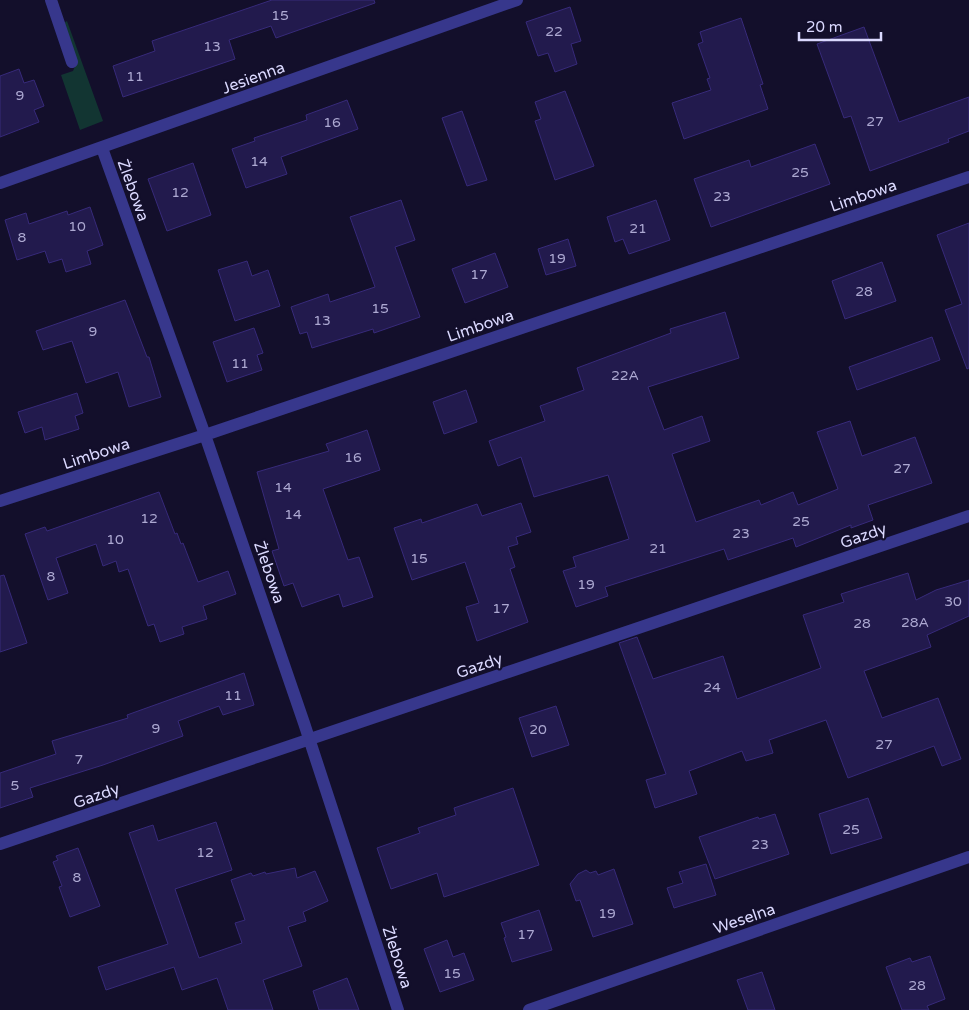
<svg xmlns="http://www.w3.org/2000/svg" width="969" height="1010" font-family="'Varela Round',sans-serif">
	<style>
		.green { fill: #123532 }
		.building { fill: #221a4d; stroke: #372a7a }
		.lines { fill: none; stroke-linecap: round; stroke-linejoin: round }
		.minor { stroke: #37378c; stroke-width: 12 }
		.labels { text-anchor: middle; stroke-width: 4.5; stroke-linejoin: round; paint-order: stroke }
		.number-label { font-size: 14px; fill: #ada9d2 }
		.street-label { font-size: 16px; fill: #dbd9ff; stroke: #130f2b }
	</style>
	<rect width="100%" height="100%" fill="#130f2b"/>
	<path class="green" d="M67,21L103,121L80,130L61,75L73,71L76,64L64,23Z"/>
	<path class="building" d="M272,0H374L375,3L276,38L271,26L229,40L235,59L123,97L113,66L155,51L152,41Z
		M570,7L581,41L571,44L577,64L555,72L548,53L538,56L526,22Z
		M741,18L763,84L760,85L768,109L684,139L672,103L711,90L707,79L710,78L698,44L703,42L700,32Z
		M864,27L899,122L969,97V131L948,139L949,142L870,171L851,116L844,118L817,44Z
		M19,69L24,83L34,80L44,106L34,110L39,122L0,137V76Z
		M565,91L594,166L555,180L535,121L541,119L535,102Z
		M347,100L358,129L281,157L287,174L246,188L232,149L255,141L254,138L307,120L306,115Z
		M462,111L487,180L467,186L442,118Z
		M815,144L830,184L711,227L694,179L749,160L751,167Z
		M193,163L211,215L167,231L148,179Z
		M401,200L415,240L395,247L420,317L374,333L373,329L312,348L307,332L300,334L291,307L328,294L330,302L375,287L350,217Z
		M656,200L670,240L629,254L623,239L615,242L607,217Z
		M90,207L103,245L87,251L91,264L66,272L62,259L49,263L45,251L17,260L5,220L26,213L29,224L67,211L68,215Z
		M969,223V368L967,369L945,310L962,304L937,235Z
		M568,239L576,266L546,275L538,249Z
		M495,253L508,287L465,303L452,269Z
		M247,261L252,276L268,270L280,306L235,321L218,270Z
		M882,262L896,301L845,319L832,281Z
		M125,300L147,357H149L161,397L129,407L118,372L86,383L72,341L43,350L36,331Z
		M725,312L739,358L648,387L664,430L702,416L710,441L672,454L696,522L759,500L761,505L793,492L798,505L838,489L817,432L850,421L862,456L915,437L932,483L868,505L873,520L851,528V525L796,547L793,538L728,560L724,549L605,587L608,596L576,607L563,571L576,567L573,557L629,539L608,475L534,497L521,457L498,466L489,441L545,421L540,406L584,390L577,368L671,333L670,329Z
		M254,328L263,353L257,355L262,370L227,382L213,342Z
		M932,337L940,360L857,390L849,367Z
		M466,390L477,422L444,434L433,402Z
		M77,393L83,413L75,416L79,429L45,440L42,427L25,433L18,412Z
		M367,430L380,470L323,489L348,560L359,557L373,597L343,607L339,594L302,607L293,583L284,586L272,551L279,549L257,472L329,451L326,444Z
		M159,492L175,534L177,533L181,544L183,543L198,582L228,571L236,594L203,606L207,619L182,627L184,634L160,642L154,624L148,626L128,569L119,572L116,561L103,566L96,544L56,558L68,593L48,600L25,534L45,527L47,531Z
		M521,503L531,532L516,537L518,544L508,547L515,567L510,569L528,622L477,641L466,607L479,603L465,562L412,580L394,528L421,519L422,523L477,504L482,516Z
		M908,573L916,600L936,590L969,580V616L927,635L931,647L864,671L882,718L938,698L961,759L942,766L934,746L848,778L826,720L769,740L773,753L746,761L742,751L689,771L697,794L655,808L646,780L666,774L619,643L637,637L653,679L723,656L737,699L821,668L803,615L844,602L841,594Z
		M4,575L27,643L0,652V576Z
		M244,673L254,705L223,715L219,706L178,721L183,736L103,765L30,788L33,797L0,808V773L56,754L52,741L128,718L127,715Z
		M556,706L569,745L532,757L519,718Z
		M513,788L539,865L444,897L437,873L391,889L377,848L420,833L418,828L456,815L454,808Z
		M868,798L882,838L831,854L819,814Z
		M775,814L789,854L715,879L699,837L758,817L759,819Z
		M216,822L232,870L175,889L199,958L242,943L235,923L245,920L231,880L251,873L253,876L265,872L266,874L295,868L297,878L315,871L328,901L303,912L306,921L288,927L302,966L263,980L273,1010H228L217,978L182,990L174,967L106,990L98,967L168,944L129,833L153,825L158,841Z
		M78,848L100,906L70,917L59,887L62,886L53,862L58,860L56,856Z
		M706,864L716,895L674,908L667,888L683,883L679,872Z
		M614,869L633,924L593,937L580,900L576,901L570,884L578,874L586,870L590,873L596,871L598,875Z
		M539,910L552,950L512,962L504,938L506,937L501,923Z
		M447,940L453,957L464,953L474,980L440,992L424,949Z
		M930,956L945,999L927,1006L929,1010H902L886,967L910,958L912,962Z
		M762,972L775,1010H748L737,980Z
		M347,978L359,1010H319L313,991Z"/>
	<g class="lines">
		<path class="minor" d="M51,0L72,62
			M102,148L205,435L304,723L398,1010
			M0,183L517,0
			M0,501L205,435L969,177
			M0,844L969,516
			M529,1010L969,857"/>
	</g>
	<g class="labels">
		<g class="number-label">
			<text x="280" y="20">15</text>
			<text x="554" y="36">22</text>
			<text x="212" y="51">13</text>
			<text x="135" y="81">11</text>
			<text x="20" y="100">9</text>
			<text x="875" y="126">27</text>
			<text x="332" y="127">16</text>
			<text x="259" y="166">14</text>
			<text x="800" y="177">25</text>
			<text x="180" y="197">12</text>
			<text x="722" y="201">23</text>
			<text x="77" y="231">10</text>
			<text x="638" y="233">21</text>
			<text x="22" y="242">8</text>
			<text x="557" y="263">19</text>
			<text x="479" y="279">17</text>
			<text x="864" y="296">28</text>
			<text x="380" y="313">15</text>
			<text x="322" y="325">13</text>
			<text x="93" y="336">9</text>
			<text x="240" y="368">11</text>
			<text x="625" y="380">22A</text>
			<text x="353" y="462">16</text>
			<text x="902" y="473">27</text>
			<text x="283" y="492">14</text>
			<text x="293" y="519">14</text>
			<text x="149" y="523">12</text>
			<text x="801" y="526">25</text>
			<text x="741" y="538">23</text>
			<text x="115" y="544">10</text>
			<text x="658" y="553">21</text>
			<text x="419" y="563">15</text>
			<text x="51" y="581">8</text>
			<text x="586" y="589">19</text>
			<text x="953" y="606">30</text>
			<text x="501" y="613">17</text>
			<text x="915" y="627">28A</text>
			<text x="862" y="628">28</text>
			<text x="712" y="692">24</text>
			<text x="233" y="700">11</text>
			<text x="156" y="733">9</text>
			<text x="538" y="734">20</text>
			<text x="884" y="749">27</text>
			<text x="79" y="764">7</text>
			<text x="15" y="790">5</text>
			<text x="851" y="834">25</text>
			<text x="760" y="849">23</text>
			<text x="205" y="857">12</text>
			<text x="77" y="882">8</text>
			<text x="607" y="918">19</text>
			<text x="526" y="939">17</text>
			<text x="452" y="978">15</text>
			<text x="917" y="990">28</text>
		</g>
		<g class="street-label">
			<text transform="translate(253 77) rotate(-20)" y="6">Jesienna</text>
			<text transform="translate(134 190) rotate(70)" y="6">Żlebowa</text>
			<text transform="translate(863 195) rotate(-19)" y="6">Limbowa</text>
			<text transform="translate(480 325) rotate(-19)" y="6">Limbowa</text>
			<text transform="translate(96 453) rotate(-18)" y="6">Limbowa</text>
			<text transform="translate(863 535) rotate(-19)" y="6">Gazdy</text>
			<text transform="translate(270 572) rotate(71)" y="6">Żlebowa</text>
			<text transform="translate(479 665) rotate(-19)" y="6">Gazdy</text>
			<text transform="translate(96 795) rotate(-19)" y="6">Gazdy</text>
			<text transform="translate(744 918) rotate(-19)" y="6">Weselna</text>
			<text transform="translate(398 957) rotate(72)" y="6">Żlebowa</text>
		</g>
	</g>
	<path d="M799 32v8h82v-8" fill="none" stroke="#dbd9ff" stroke-width="2.5"/>
	<text x="806" y="32" font-size="15" fill="#dbd9ff" stroke="#130f2b" stroke-width="4" paint-order="stroke">20 m</text>
</svg>
